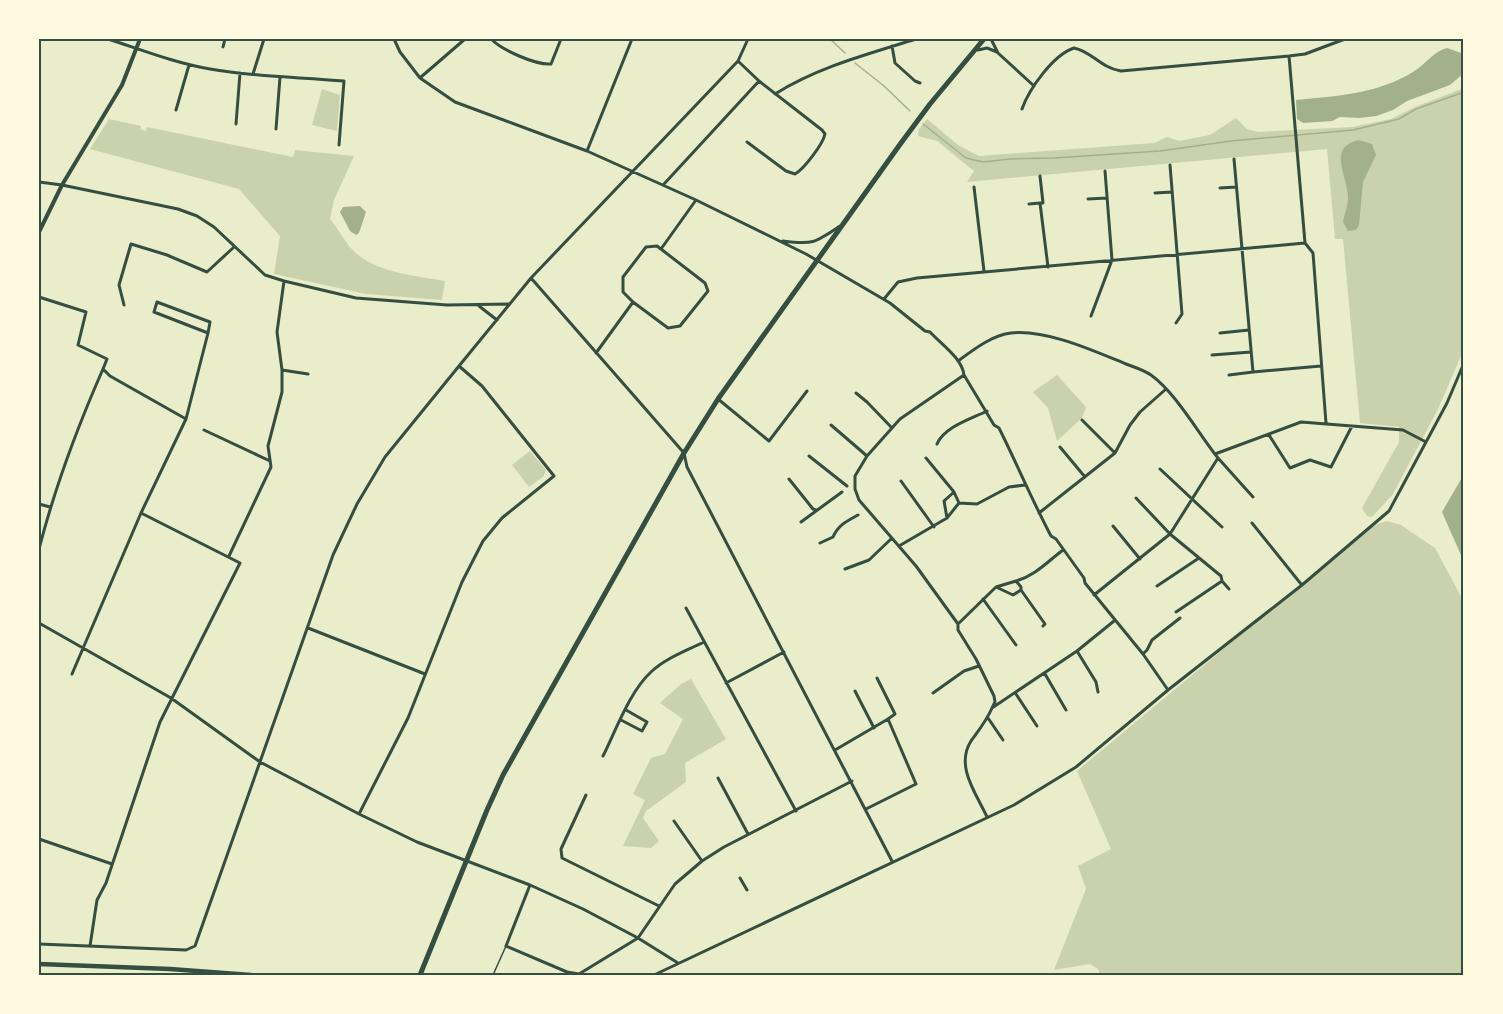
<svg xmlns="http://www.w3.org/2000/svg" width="1503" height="1014" font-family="'Exo 2',sans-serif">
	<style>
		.green { fill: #cad2ad }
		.water { fill: #a3b18a }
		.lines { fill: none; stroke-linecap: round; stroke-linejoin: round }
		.stream { stroke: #a3b18a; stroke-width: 1.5 }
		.service { stroke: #344e41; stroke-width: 1.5 }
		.minor { stroke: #344e41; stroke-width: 3 }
		.tertiary { stroke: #344e41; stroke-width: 4 }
		.secondary { stroke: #344e41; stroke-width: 4.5 }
		.primary { stroke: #344e41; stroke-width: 5 }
		.neatline { fill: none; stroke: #344e41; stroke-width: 2 }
	</style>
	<rect width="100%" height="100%" fill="#e9edc9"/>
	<path class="green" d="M1464,88V349L1438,409L1393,494L1372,517L1367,516L1362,508L1399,442V427L1360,423L1343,239H1335L1327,149L967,182L974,171L937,141L918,136L919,129L927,119L958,145L979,156L1154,143L1167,137L1179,141L1210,135L1236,118L1247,129L1258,132L1352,127L1391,119L1415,107Z
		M322,89L340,95L337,131L312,125Z
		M109,119L141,126L140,129L146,131L147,127L293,157L295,150L354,156L334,200L330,219C337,227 342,237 349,246C372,273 412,275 445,281L442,300L366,294L274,274L280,236L239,189L90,149Z
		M1057,375L1086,407L1082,418L1057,441L1048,408L1033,392Z
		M530,451L546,470L544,476L529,487L512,465Z
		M1387,521L1401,525L1435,548L1464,602V975H1100L1098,969L1090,964L1054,970L1086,889L1078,866L1111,849L1077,771L1371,526Z
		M691,679L726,739L685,763L686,782L646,811L643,818L659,841L651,848L623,846L645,800L633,794L651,758L665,754L683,719L660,703L681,684Z"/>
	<path class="water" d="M1447,48L1464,54V73L1450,85L1407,101L1393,110L1376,116L1360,118L1340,117L1332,121L1303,123L1297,119L1296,100C1337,96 1377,94 1413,72C1425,65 1434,51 1447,48Z
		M1359,140L1372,144L1376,155L1363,182L1359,225L1356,230L1348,231L1343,222C1344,214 1348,206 1348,198C1348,176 1326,147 1359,140Z
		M360,206L366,212L359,233L356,235L350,231L340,212L343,207Z
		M1464,474V562L1442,512Z"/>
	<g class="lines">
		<path class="stream" d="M830,39L845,53
			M855,63L884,86L910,111
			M923,124L966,158L983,162L1010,159L1054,158L1160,151L1231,141L1353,130L1399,119L1416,109L1464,92"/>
		<path class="service" d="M493,975L506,946"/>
		<path class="minor" d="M108,39C142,50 175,63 210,69C254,77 299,77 344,81L339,145
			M394,39L400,52L420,78L455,102L587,151L696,200L806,254L890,303L925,331L930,332C941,344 962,358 964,375L994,425L999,428C1017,464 1032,500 1051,536L1056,539L1084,578L1085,583L1143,654L1168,690
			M491,39C502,50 535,65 551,64L561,39
			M991,39L998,53L1034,86
			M892,46L895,63L915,81L920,83
			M223,47L225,39
			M978,50L987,48L997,52
			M1289,56L1305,243L1313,253L1326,423
			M738,61L759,81L822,130L825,134C823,144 804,169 795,174L786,171L747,142
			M253,74L264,39
			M421,77L465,39
			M775,94C818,67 868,54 916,39
			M1022,109C1029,89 1053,55 1074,48C1093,52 1099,67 1121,71L1289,56L1305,54L1345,39
			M176,110L189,65
			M236,124L240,73
			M276,129L280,77
			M587,151L632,39
			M1234,159L1253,372L1321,366
			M1170,165L1182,314L1176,323
			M1040,176L1043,203H1040L1048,267
			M39,182L62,185L178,209L197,216L214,227L265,275L284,281L356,298L447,305L509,304
			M664,184L759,81
			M974,187L984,271
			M1220,188L1236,187
			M1155,193L1172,192
			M1088,199L1107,198
			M1029,204L1040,203
			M783,241C813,245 815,243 840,226
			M657,246L705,283L708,291L680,326L668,328L633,302L623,292V277L646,247Z
			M661,249L696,200
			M531,278L684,453L687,467L892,861
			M39,297L86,312L78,345L107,359L103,369L110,376L186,419
			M884,299L898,282L917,278L1305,243
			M124,305L119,285L131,244L167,255L207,272L234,247
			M479,306L497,320
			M1091,316L1112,260L1105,171
			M1220,333L1249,330
			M596,353L633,302
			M1212,355L1251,352
			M958,361C973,350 992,335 1011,333C1046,329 1094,351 1126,364C1134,367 1144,370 1151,375C1176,393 1198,433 1218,458L1170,534L1094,595
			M282,370L308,374
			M964,375L900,419L867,456L855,476V489L859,500L916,566L958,624V630L976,659L994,696L995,702L992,708
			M1229,375L1253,372
			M856,393L867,402L892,428
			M718,399L769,441L807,391
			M1082,420L1115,453
			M831,425L867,456
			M204,430L270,461
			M1269,435L1290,468L1310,460L1331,467L1352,426
			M937,444C944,427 971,419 987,411
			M1060,447L1085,477
			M1215,454L1301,422L1403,430L1426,442
			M809,456L847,486
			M926,458L954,492
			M1218,458L1253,497
			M1160,469L1222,527
			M789,479L813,509L816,510
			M901,481L934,527
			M1136,498L1170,534L1221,576L1222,581L1176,612
			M959,503L977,504L1009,487L1025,485
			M39,504L50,507
			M1039,513L1115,453L1130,425L1140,412L1166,389
			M801,522L842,492
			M1252,523L1301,584
			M1113,526L1140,559
			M820,543L833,537C838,525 847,521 858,515
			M899,546L947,518L959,503L954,492L944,501L947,518
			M39,549C55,487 77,428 103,369
			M229,556L271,467L268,446L282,392V370L277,332L284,281
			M845,569L869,560L892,538
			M1016,581C1036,575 1047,562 1063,550
			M1222,581L1229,589
			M1157,586L1199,558
			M1021,590L1045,624L1043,626
			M983,599L1016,645
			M686,608L796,811
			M39,623L171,698L260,762L359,814L417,842L530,885L583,909L638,938L678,963
			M958,624L996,587L1016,581L1021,587V590L1013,595L996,587
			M308,628L425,674
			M1077,651L1096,682L1098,692
			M1143,654L1147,650L1152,640L1180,618
			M72,674L141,513L186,419L208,333L210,322L157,302L154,312L208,333
			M1045,674L1066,710
			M877,678L895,714L888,719
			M726,683L784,652
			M855,691L874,728
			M933,693L964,671L979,666
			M1016,694L1037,726
			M988,718L1003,740
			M621,720L642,731L647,722L626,710
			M835,750L888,719L916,784L866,809
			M603,756C616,730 630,691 651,672C666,658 686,651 704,642
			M718,778L748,834
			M586,795L561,849L562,858L659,906
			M359,814L408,718L462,582L483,541L502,518L554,476L482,386L459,366
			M987,817C976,793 955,766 971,741C979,730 987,720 992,708L1077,651L1114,621
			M674,821L702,861
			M39,839L112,864
			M740,878L747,890
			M530,885L506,946L567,972L579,974L638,938L675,884L702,861L724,847L852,781
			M39,944L186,950L195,946L333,555L357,504L385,457L459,366L531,278L738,61L748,39
			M90,946L97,900L106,883L160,722L240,563L141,513
			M654,975L1014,805L1076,767L1168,690L1302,585L1389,511L1447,403L1464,363"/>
		<path class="tertiary" d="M39,232L62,185L122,85L140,39"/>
		<path class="secondary" d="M39,964L170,969L251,975"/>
		<path class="primary" d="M420,975L487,810L503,775L684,453L718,399L901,143L930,104L984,39"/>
	</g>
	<rect width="1503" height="1014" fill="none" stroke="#fefae0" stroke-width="81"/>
	<rect x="40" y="40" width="1422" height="934" class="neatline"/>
</svg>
